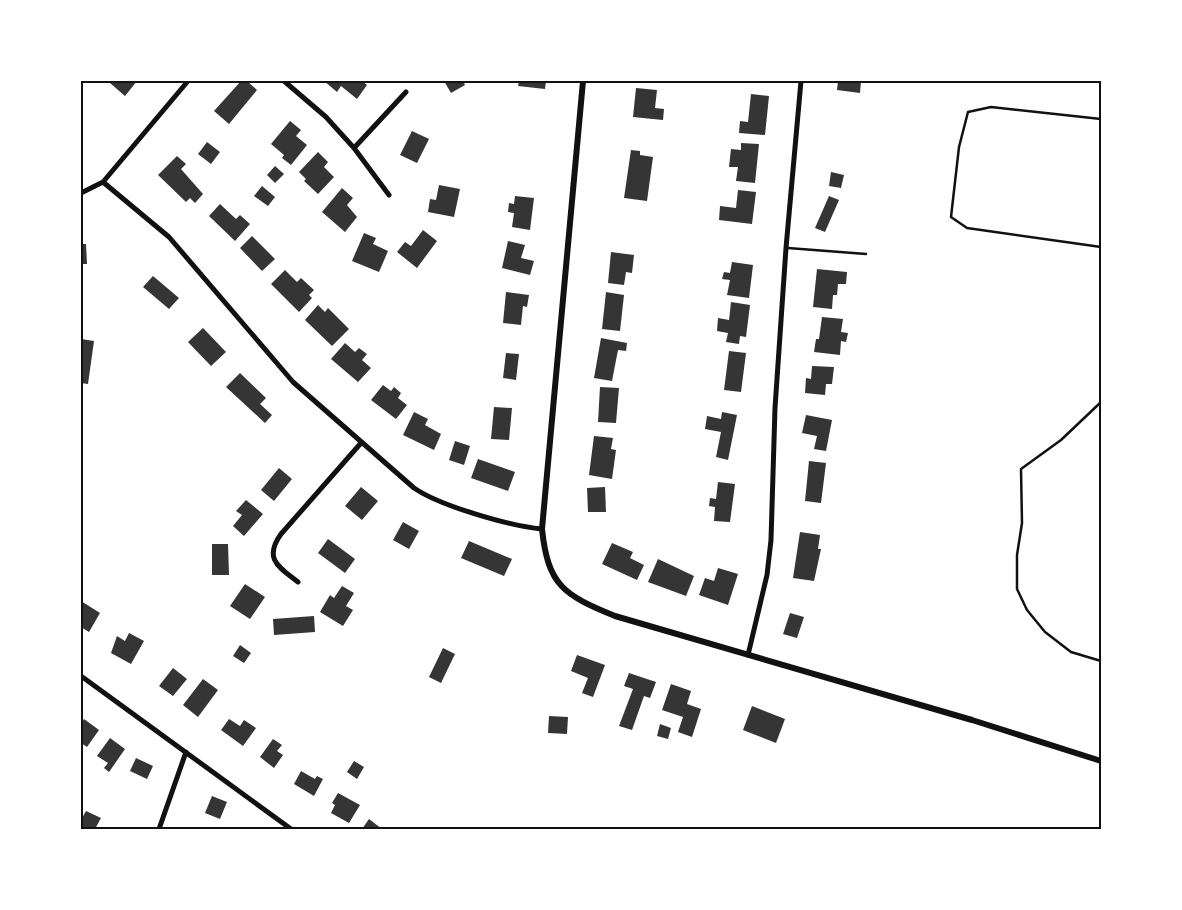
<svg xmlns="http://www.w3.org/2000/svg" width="1182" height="910" font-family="Montserrat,sans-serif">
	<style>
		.building { fill: #353535 }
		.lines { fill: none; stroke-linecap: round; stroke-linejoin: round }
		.service { stroke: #111; stroke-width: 2.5 }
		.minor { stroke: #111; stroke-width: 5 }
		.tertiary { stroke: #111; stroke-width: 6 }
		.neatline { fill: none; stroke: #111; stroke-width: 2 }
	</style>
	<rect width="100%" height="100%" fill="#fff"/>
	<path class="building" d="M111,81H137L125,96L110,83Z
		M241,81H247L257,90L229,124L214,111Z
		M324,81H362L367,85L357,99L341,86L337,92Z
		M444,81H463L465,85L451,93Z
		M519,81H546L545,89L518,86Z
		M838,81H861L860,93L837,90Z
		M636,88L657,90L655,108L664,109L663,120L633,117Z
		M751,94L769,96L765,135L739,133L740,121L748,122Z
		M290,121L301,130L296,136L307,145L291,165L282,158L284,155L271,144Z
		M412,131L429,139L417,163L400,155Z
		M207,142L220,152L211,164L198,154Z
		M741,143L759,144L755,183L736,181L738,167H729L731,149L741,150Z
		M631,150L640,151V155L653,157L647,201L624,198Z
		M318,152L328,162L324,167L334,177L318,194L304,181L306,179L299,172Z
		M177,156L186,164L181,169L203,194L195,203L190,198L186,202L158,175Z
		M275,166L284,174L275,183L267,175Z
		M831,172L844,175L841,188L829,186Z
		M439,185L460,189L454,217L428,212L430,199L436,200Z
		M262,186L275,197L268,206L254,196Z
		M342,188L353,198L347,205L357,217L345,232L322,212Z
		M738,190L756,192L752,224L719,220L720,206L736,208Z
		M515,196L534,198L530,230L512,227L514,213L508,212L509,203L514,204Z
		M829,196L839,200L825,232L815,228Z
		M220,204L236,219L240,215L250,224L235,241L209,216Z
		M423,230L437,241L417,268L397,252L405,242L411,246Z
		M364,233L376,238L373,244L388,251L379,272L352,261Z
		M252,236L275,259L262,271L240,248Z
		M508,241L525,245L521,258L534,261L530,275L502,268Z
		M81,244H86L87,264H81Z
		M611,252L634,255L632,273L626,272L624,285L608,283Z
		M732,262L753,265L749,298L727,295L730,280L722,279L724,272L730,273Z
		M817,269L847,272L846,284H838L837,295H833L832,309L813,307Z
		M285,270L297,282L301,278L314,290L309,295L312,298L299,312L271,284Z
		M153,276L179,298L169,309L143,287Z
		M506,292L529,295L527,307L523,306L521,325L503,323Z
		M606,292L624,295L620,331L602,329Z
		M731,302L750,305L746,337L740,336L739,344L726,342L728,333L717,331L718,318L729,320Z
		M318,305L325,312L328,308L349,329L332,346L305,320Z
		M822,317L843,319L841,332L848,333L846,342L841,341L840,355L814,352L816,339H819Z
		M203,328L226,352L211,366L188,342Z
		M601,338L627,343L626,351L618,350L612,381L594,378Z
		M81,339L94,341L88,384L81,383Z
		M345,343L355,352L359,348L367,354L362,360L371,368L358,382L331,359Z
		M729,351L746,353L741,392L724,390Z
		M506,353L519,354L516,380L503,378Z
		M812,366L834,367L832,384H826L825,395L805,393L806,378L811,379Z
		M240,373L266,398L260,404L272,415L265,423L226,387Z
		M383,385L391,391L394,387L401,393L398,398L407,405L396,419L371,400Z
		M600,387L619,388L616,423L598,422Z
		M494,407L512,408L509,440L491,439Z
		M414,412L428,419L425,425L441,434L434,450L403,435Z
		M722,412L737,415L728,460L716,457L721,432L705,429L707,416L721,419Z
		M806,415L832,420L826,451L814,449L817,436L802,433Z
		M594,436L613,438L611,449L616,450L612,479L589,475Z
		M455,441L470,446L464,465L449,460Z
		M478,459L515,472L508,491L471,478Z
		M809,461L826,463L821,503L805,501Z
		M279,468L292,479L274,501L261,490Z
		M718,482L735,484L730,522L714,521L715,507L709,506L710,498L716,499Z
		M361,487L378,501L362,520L345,506Z
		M605,487L606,512H588L587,488Z
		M246,500L263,514L244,536L233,526L242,515L236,511Z
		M403,522L419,531L409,549L393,540Z
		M800,532L820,535L818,549H821L814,581L793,578Z
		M328,539L355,559L345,573L318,553Z
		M469,541L512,559L504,576L461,558Z
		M612,543L633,552L630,558L644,565L637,580L602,564Z
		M212,544H228L229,575H212Z
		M658,559L694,576L686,596L648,582Z
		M718,568L738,574L728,605L699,595L705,578L714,581Z
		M245,584L265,597L250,619L230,606Z
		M342,586L354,593L346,606L353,610L343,626L320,612L330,595L334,598Z
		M81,601L100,613L89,632L81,627Z
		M790,613L804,617L797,638L783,634Z
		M314,616L315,632L274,635L273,619Z
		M129,633L144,641L131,664L111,653L117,636L125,641Z
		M240,645L251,653L244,663L233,656Z
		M443,648L455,654L441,683L429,677Z
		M577,655L605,665L593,697L582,693L588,678L571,671Z
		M173,668L187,679L173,696L159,686Z
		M629,673L656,682L650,698L644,696L632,730L619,726L633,689L624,686Z
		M203,679L218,690L198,717L183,705Z
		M671,684L691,691L687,704L701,709L692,737L678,732L683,717L662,710Z
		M752,706L785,719L776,743L743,730Z
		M549,716L568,717L567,734L548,733Z
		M84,719L99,730L87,747L81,743V724Z
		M229,719L240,726L244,720L256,728L243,746L221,730Z
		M660,724L671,728L668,739L657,736Z
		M110,738L125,749L109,772L104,768L108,763L97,756Z
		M273,739L282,745L277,751L283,755L274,768L260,757Z
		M136,758L153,766L147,779L130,771Z
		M354,761L364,767L357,779L347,772Z
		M301,771L315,779L317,776L323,779L314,796L294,784Z
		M338,793L360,805L349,823L331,813L335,805L332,803Z
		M212,796L227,802L220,819L205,813Z
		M86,811L101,818L95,829H81V820Z
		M369,819L382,829H362Z"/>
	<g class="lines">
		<path class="service" d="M1101,119L991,107L968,112L959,147L951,217L967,228L1101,247
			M788,248L866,254
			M1101,395L1100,403L1061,440L1021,469L1022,523L1017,555V589L1027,610L1045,632L1071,652L1101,661"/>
		<path class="minor" d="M284,81L326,117L354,148L389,195
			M354,148L406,92
			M103,182L169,237L293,382L414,488C440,506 510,526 542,529
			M81,193L103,182L188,81
			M298,582C279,567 263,559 281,534L361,443
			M748,655L767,575L771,540L775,408L786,248L801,81
			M81,676L291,829
			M159,829L186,752"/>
		<path class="tertiary" d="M583,81L542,529C548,586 564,595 615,616L972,720L1101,761"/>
	</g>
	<rect width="1182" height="910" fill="none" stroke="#ffffff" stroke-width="165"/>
	<rect x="82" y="82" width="1018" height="746" class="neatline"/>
</svg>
